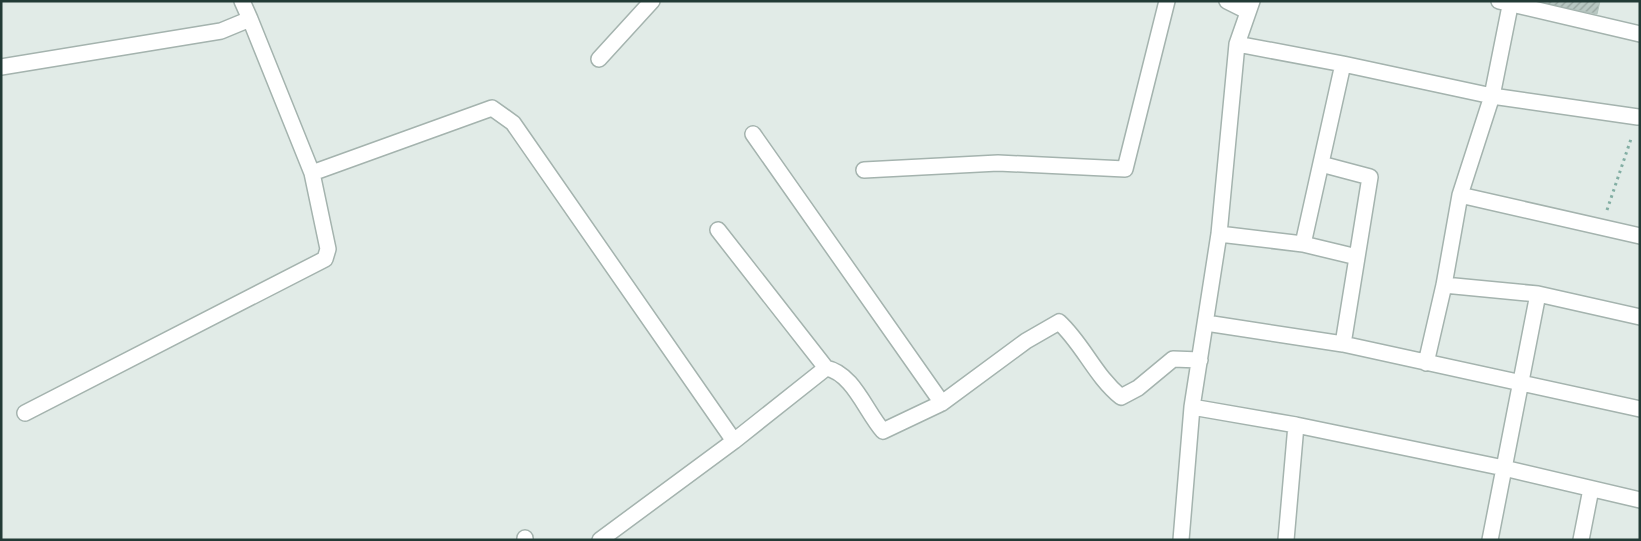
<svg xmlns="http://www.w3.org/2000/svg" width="1641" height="541" font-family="Figtree,sans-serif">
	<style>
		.building { fill: url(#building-hatch); stroke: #b3c4be }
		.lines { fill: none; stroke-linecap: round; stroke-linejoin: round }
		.minor-casing { stroke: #a4b3ae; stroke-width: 18 }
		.path { stroke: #82aea3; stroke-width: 3; stroke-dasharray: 2.5 4; stroke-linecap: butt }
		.minor { stroke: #fff; stroke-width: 15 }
	</style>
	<defs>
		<pattern id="building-hatch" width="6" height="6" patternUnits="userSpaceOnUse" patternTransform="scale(1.25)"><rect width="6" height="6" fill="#b9c8c3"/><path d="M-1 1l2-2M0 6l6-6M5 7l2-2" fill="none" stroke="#96a49f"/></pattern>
	</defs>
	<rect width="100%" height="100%" fill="#e1ebe7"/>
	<path class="building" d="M1529,1H1600L1597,14Z"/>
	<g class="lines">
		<defs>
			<path id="minor" d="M1227,1L1247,11
				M1499,1L1640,34
				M1237,44L1343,64L1492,96L1638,117
				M599,59L652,1
				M1,67L221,31L250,19L242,1
				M753,134L942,403
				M1321,164L1370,177L1343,344
				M864,170L998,163L1125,169L1167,1
				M312,173L492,108L513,123L734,441
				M1460,195L1640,236
				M718,230L826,368
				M1219,234L1303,244L1357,257
				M1303,244L1343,64
				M1444,285L1538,294L1640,317
				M1206,323L1343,344L1640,409
				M1426,363L1444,285L1460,195L1492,96L1511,1
				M1192,407L1296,425L1504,468L1640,500
				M25,413L325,259L328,249L312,173L250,19
				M525,540V538
				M600,540L734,441L826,368C853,373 866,412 883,431L942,403L1026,341L1059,322C1083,344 1095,376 1121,397L1138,388L1173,359L1200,360
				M1181,540L1192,407L1219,234L1237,44L1252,1
				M1286,540L1296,425
				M1490,540L1538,294
				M1581,540L1591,489"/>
		</defs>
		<use href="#minor" class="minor-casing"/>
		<path class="path" d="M1607,210L1632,136"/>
		<use href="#minor" class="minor"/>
	</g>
	<rect width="1641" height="541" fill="none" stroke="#223b36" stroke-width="5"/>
</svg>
